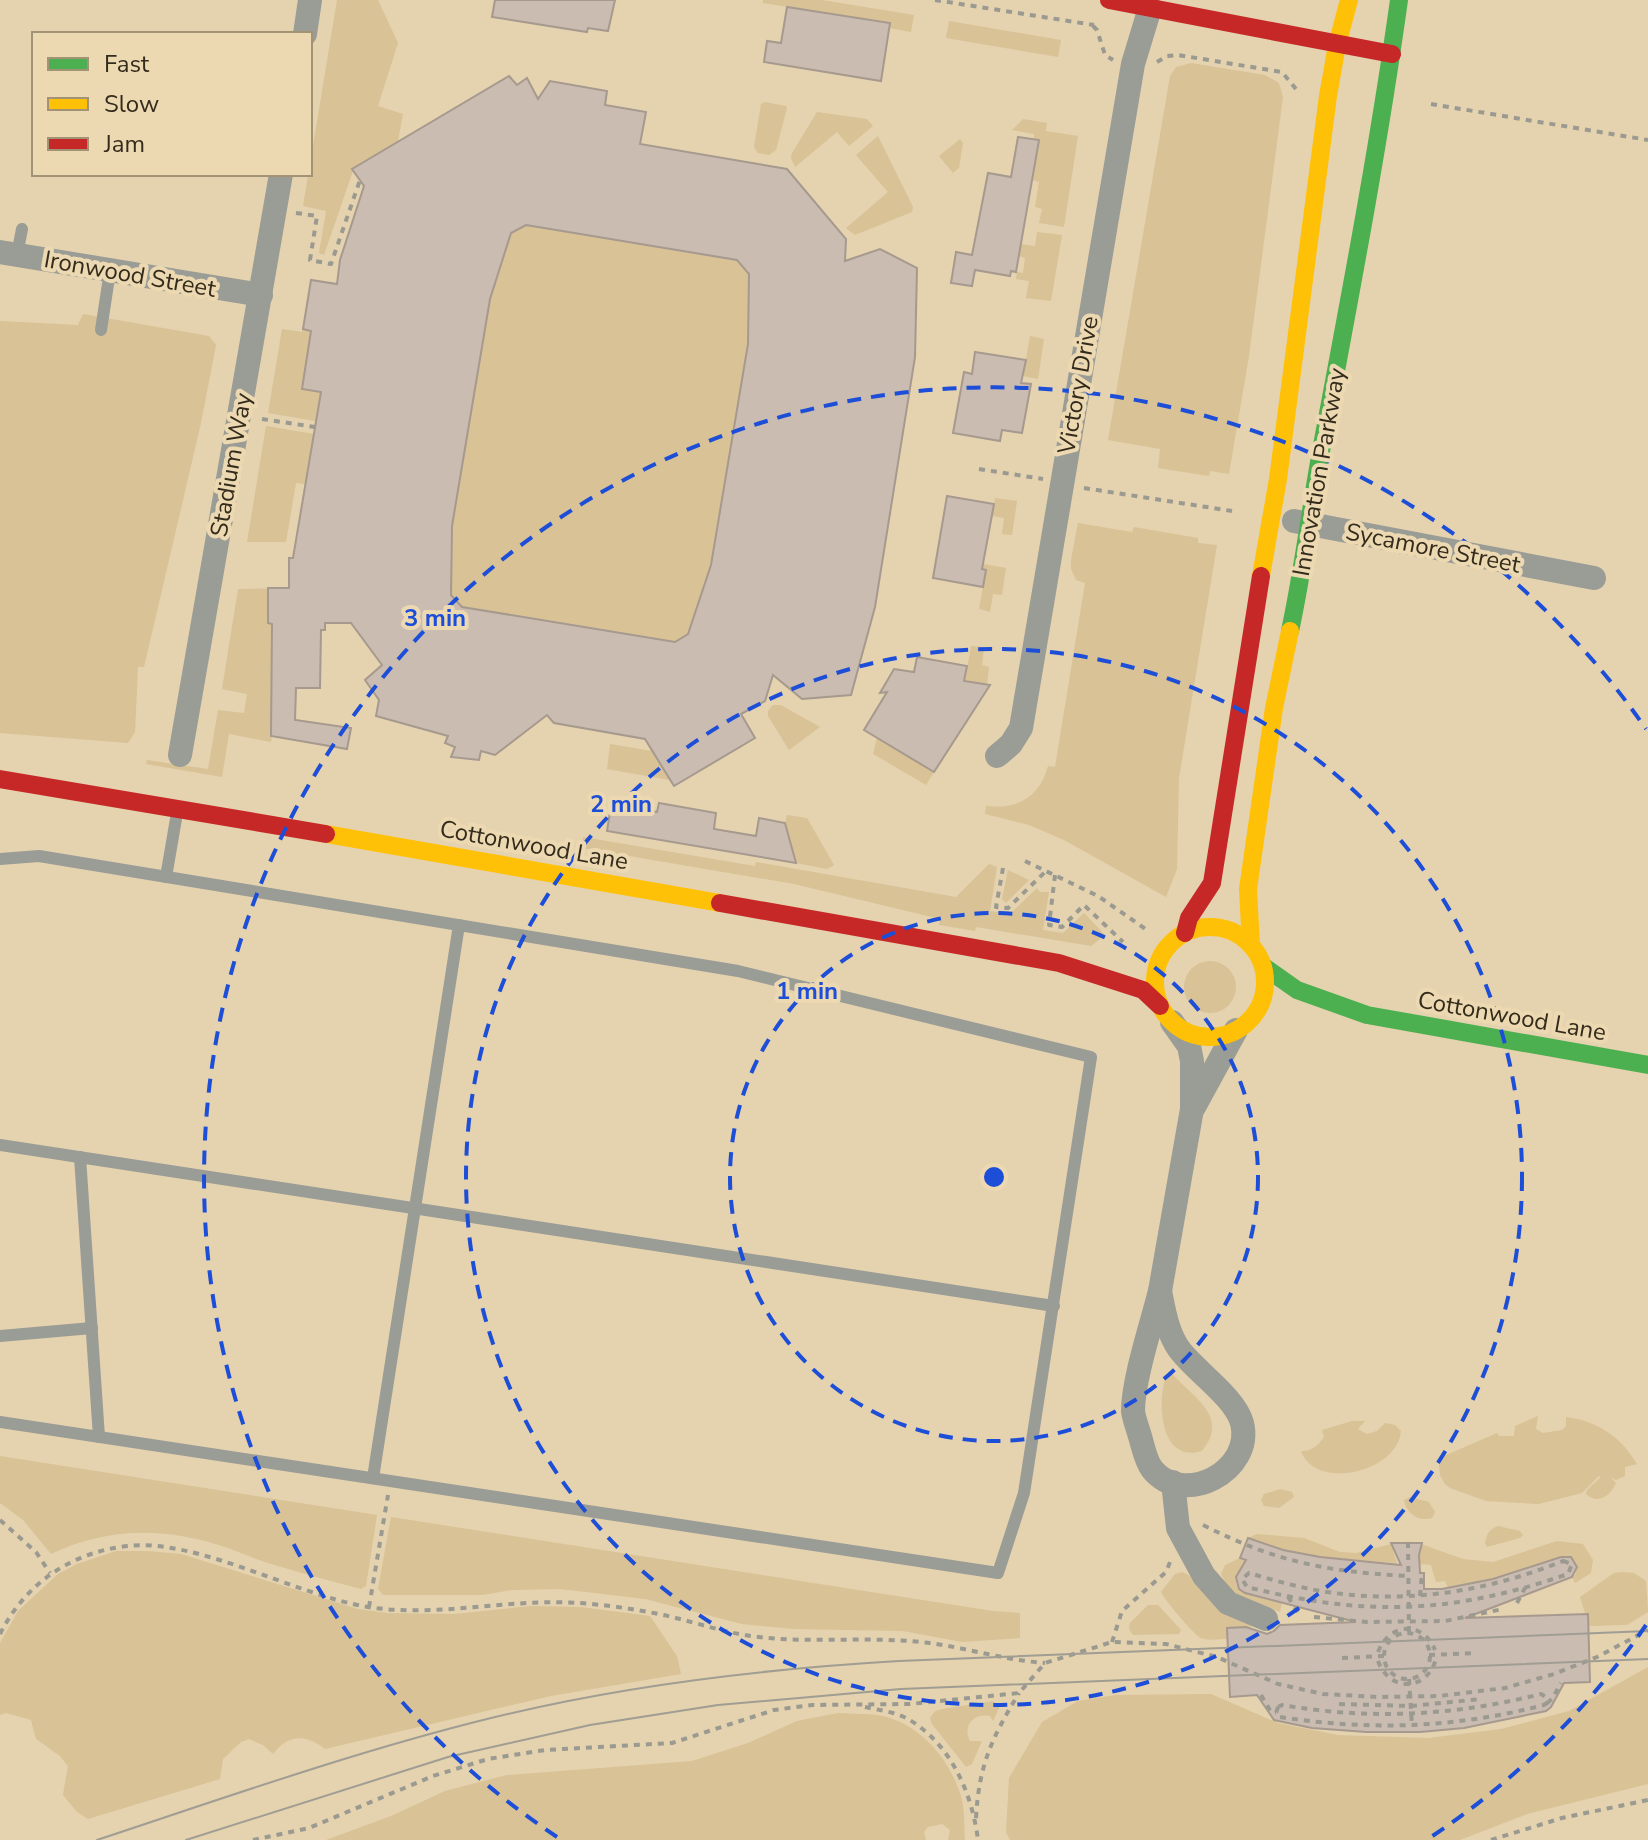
<svg xmlns="http://www.w3.org/2000/svg" width="1648" height="1840" font-family="'Nunito Sans',sans-serif">
<style>
.built{fill:#e5d2af;fill-rule:evenodd}
.green{fill:#d8c296}
.building{fill:#cbbcb1;stroke:#a6998e;stroke-width:2;fill-rule:evenodd}
.lines{fill:none;stroke-linecap:round;stroke-linejoin:round}
.path{stroke:#9b9a91;stroke-width:4;stroke-dasharray:6 6;stroke-linecap:butt}
.lane{stroke:#9a9c96;stroke-width:12}
.street{stroke:#9a9c96;stroke-width:24}
.fast{stroke:#4caf50;stroke-width:18}
.slow{stroke:#ffc107;stroke-width:18}
.jam{stroke:#c62828;stroke-width:18}
.tram{stroke:#a09d93;stroke-width:2}
.path-bridge{stroke:#9b9a91;stroke-width:4;stroke-dasharray:6 6;stroke-linecap:butt}
.ring{fill:none;stroke:#1d4ed8;stroke-width:4;stroke-dasharray:14 10}
.labels{text-anchor:middle;dominant-baseline:central;stroke-width:8;stroke-linejoin:round;paint-order:stroke}
.street-label{font-size:24px;fill:#332b1c;stroke:#edd9b1}
.centre{fill:#1d4ed8;stroke:#edd9b1;stroke-width:4}
.ring-label{font-size:24px;text-anchor:middle;font-weight:bold;fill:#1d4ed8;stroke:#edd9b1;stroke-width:8;stroke-linejoin:round;paint-order:stroke}
</style>
<rect width="100%" height="100%" fill="#e0d4be"/>
<path class="built" d="M0,0H1648V1840H0ZM34,34H310V174H34Z"/>
<g class="green">
<path d="M337,0H378L398,43L378,106L403,114L398,141L509,76L517,85L527,78L536,96H539L549,81L607,91L605,105L646,112L640,144L787,169L845,239V261L880,249L917,268L915,357L875,607L851,695L802,699L774,675L765,701L722,725L729,737L748,726L755,738L692,775L671,772L669,780L607,769L610,744L652,751L645,739L554,723L545,712L495,755L481,751L479,760L451,757L455,747L445,743L447,736L376,716L377,709L383,706L382,664L351,623H325V630L321,631L320,688H296L295,719L351,728L347,749L272,736L271,742L229,734L222,777L146,764L147,760L208,769L218,710L244,713L247,694L222,689L238,589L289,588V558L293,557L305,484L296,483L286,542H247L266,426L314,434L315,421L268,413L282,329L302,332L311,280L337,284L340,260L364,186L353,171L324,255L319,253L326,211L303,206Z"/>
<path d="M763,0H822L914,15L911,32L889,28V23L763,3Z"/>
<path d="M949,21L1061,40L1058,57L946,38Z"/>
<path d="M1191,63L1265,75L1279,83L1283,97L1249,356L1229,474L1210,471L1209,476L1158,468L1160,449L1108,440L1170,76L1176,67Z"/>
<path d="M765,102L786,106L787,108L776,150L769,155L758,153L754,147L761,104Z"/>
<path d="M817,112L867,119L873,126L849,146L837,132L795,167L791,158L792,153Z"/>
<path d="M1023,119L1047,123L1046,131L1078,136L1064,227L1039,223L1042,209L1035,207L1039,182L1032,180L1034,134L1012,130Z"/>
<path d="M878,136L913,207L912,212L855,235L846,228L888,192L856,155Z"/>
<path d="M960,139L963,143L959,168L953,173L939,156Z"/>
<path d="M1037,232L1062,235L1051,301L1026,298L1029,281L1016,279L1017,272L1023,273L1025,258L1019,256L1021,244L1035,246Z"/>
<path d="M83,314L209,336L216,345L201,423L144,667H138L135,732L128,743L0,733V321L78,325Z"/>
<path d="M1030,336L1044,339L1038,379L1023,376Z"/>
<path d="M995,498L1017,501L1012,535L1002,534L1004,518L992,516Z"/>
<path d="M1078,523L1132,532L1134,527L1198,538V543L1217,545L1179,778L1177,869L1166,897L1064,840L1029,825L985,814L986,806C1017,810 1040,797 1048,766L1055,767L1085,583L1076,580L1071,569V560Z"/>
<path d="M978,563L1006,568L1002,595L993,594L990,612L979,609L986,570L977,568Z"/>
<path d="M971,646L984,647L982,665L989,667L987,685L965,681Z"/>
<path d="M773,705H781L820,727L789,750L768,716V711Z"/>
<path d="M877,738L934,772L926,785L873,754Z"/>
<path d="M787,815L807,818L834,865L827,869L796,863L785,823Z"/>
<path d="M583,837L755,866L756,862L956,897L989,864L997,867L990,911L1010,914L1037,888L1040,892H1049L1043,930L1063,933L1084,913L1105,935L1091,946L976,927L975,931L939,925L940,919L794,884L582,848Z"/>
<path d="M1008,870L1029,880L1006,903L1002,899Z"/>
<circle cx="1210" cy="987" r="26"/>
<path d="M1167,1374H1172C1195,1399 1230,1417 1202,1451C1160,1464 1156,1401 1167,1374Z"/>
<path d="M1538,1416L1536,1429L1543,1433L1562,1430L1566,1426V1417C1598,1421 1621,1437 1637,1464L1625,1467V1476L1616,1480L1611,1478L1616,1483C1610,1496 1598,1505 1586,1494L1587,1490L1601,1477L1599,1476L1582,1493L1539,1504L1486,1501L1450,1488L1445,1484L1440,1475L1439,1465L1444,1456L1497,1433L1499,1436H1514L1515,1426Z"/>
<path d="M1352,1421H1365L1358,1429L1367,1434L1377,1431L1385,1423L1395,1425L1401,1431C1397,1473 1315,1491 1301,1451C1311,1452 1319,1445 1324,1437L1322,1430Z"/>
<path d="M0,1456L377,1515L366,1586L361,1589C331,1581 301,1573 271,1564C255,1559 240,1552 225,1547C166,1527 107,1527 51,1554L23,1520L0,1503Z"/>
<path d="M1280,1489L1292,1492L1294,1497L1279,1508L1264,1506L1261,1500L1264,1494Z"/>
<path d="M1410,1497L1429,1502L1435,1512L1432,1518C1419,1522 1406,1514 1404,1500Z"/>
<path d="M391,1517L993,1611L1020,1613V1638L962,1642L903,1631L793,1629L742,1624L645,1599L560,1589L512,1590L483,1595H383L378,1589Z"/>
<path d="M1498,1526L1520,1531L1523,1535L1520,1538L1487,1547L1485,1543C1487,1533 1489,1530 1498,1526Z"/>
<path d="M1257,1534L1304,1538L1340,1552L1356,1553L1391,1544L1397,1563L1320,1557L1283,1550L1248,1538Z"/>
<path d="M1557,1541L1583,1544L1593,1560L1591,1573L1575,1583L1572,1577L1576,1574L1575,1562L1565,1556L1493,1579L1448,1588L1445,1581L1436,1582L1431,1565L1419,1564L1421,1544L1463,1559L1493,1562Z"/>
<path d="M116,1551H148L181,1554L358,1609L388,1613L453,1614L531,1606L581,1607L650,1616L677,1656L681,1674L551,1696L325,1749C306,1734 288,1734 273,1754L263,1745L249,1739L241,1742L223,1759L220,1779L88,1819L77,1812L63,1795L68,1766L60,1756L36,1739L31,1720L6,1713L0,1715V1643L18,1611L58,1574L77,1564Z"/>
<path d="M1240,1558L1262,1565L1239,1573L1236,1584L1239,1589L1282,1602L1280,1612L1230,1591L1221,1574L1225,1565Z"/>
<path d="M1182,1572C1195,1576 1200,1590 1209,1599C1223,1615 1240,1620 1260,1626L1228,1628V1639C1219,1639 1208,1641 1201,1638C1195,1636 1163,1598 1161,1592L1175,1574Z"/>
<path d="M1623,1572L1634,1573L1646,1581L1648,1612L1627,1625L1589,1626L1580,1597L1614,1573Z"/>
<path d="M1148,1605H1158L1181,1630L1179,1634L1133,1635L1129,1629L1130,1623Z"/>
<path d="M1648,1667V1784L1527,1814L1460,1840H1010L1006,1832L1009,1778L1042,1722L1078,1701L1116,1695L1211,1694L1278,1723L1338,1735L1428,1738L1501,1729L1569,1711Z"/>
<path d="M993,1701L1000,1706L993,1721L990,1716C974,1713 962,1725 970,1741H982L972,1764L966,1767L932,1724L930,1718L935,1711L943,1709Z"/>
<path d="M838,1713C853,1714 872,1713 887,1717C924,1728 950,1761 961,1796C965,1810 964,1826 965,1840H948L950,1830L942,1824L928,1827L924,1832L926,1840H326L391,1816L445,1791L507,1775L692,1761L748,1743L797,1721Z"/>
</g>
<g class="building">
<path d="M495,0H615L608,31L588,28L587,32L492,17Z"/>
<path d="M787,7L890,23L881,81L764,62L767,41L781,43Z"/>
<path d="M509,76L517,85L527,78L538,99L550,81L607,91L605,105L646,112L640,144L787,169L846,239L845,261L880,249L917,268L915,357L875,607L851,695L802,699L773,675L765,701L741,714L755,738L674,786L645,739L554,723L547,715L495,755L481,751L479,760L451,757L455,747L445,743L448,736L376,716L379,700L365,680L382,665L351,623H325V630H321L320,688H296L295,720L351,728L347,749L271,736L272,624L268,623V588H289V558H293L321,392L302,389L311,331L303,329L311,280L337,284L340,260L364,186L352,169ZM526,225L737,260L749,274L748,344L711,565L688,634L675,642L462,607L451,595L452,526L490,299L511,233Z"/>
<path d="M1018,137L1039,140L1016,272L1011,271L1010,276L975,270L972,286L951,283L956,252L972,255L988,173L1011,177Z"/>
<path d="M975,352L1026,360L1021,383L1031,384L1022,433L1002,430L1000,441L953,433L964,372L972,374Z"/>
<path d="M947,496L994,504L982,569L986,570L983,587L933,578Z"/>
<path d="M917,657L967,666L964,681L990,685L934,772L864,730L887,692L880,693L894,669L914,672Z"/>
<path d="M659,803L716,813L714,829L756,836L759,818L785,823L796,863L607,831L610,812L620,813L622,805L657,812Z"/>
<path d="M1248,1538L1283,1550L1320,1557L1401,1565L1391,1543H1422L1419,1555L1420,1573H1424V1589H1442L1493,1579L1561,1557H1571L1577,1567L1572,1577L1465,1618L1588,1614L1590,1682L1564,1683L1551,1707L1546,1711L1464,1728L1420,1732H1366L1312,1728L1274,1720L1257,1695L1230,1697L1227,1628L1246,1627L1267,1634L1274,1631L1280,1625L1356,1622L1245,1593L1239,1589L1236,1577L1246,1560L1240,1558Z"/>
</g>
<g class="lines">
<g class="path">
<path d="M935,0L1094,25"/>
<path d="M1093,26L1097,30L1105,55L1113,60"/>
<path d="M1157,62L1167,56L1178,55L1282,72L1296,89"/>
<path d="M1431,104L1648,140"/>
<path d="M296,213L317,216L310,260L331,264L360,180"/>
<path d="M262,419L315,427"/>
<path d="M979,469L1043,479"/>
<path d="M1084,488L1232,511"/>
<path d="M1025,861L1098,896L1147,930"/>
<path d="M1003,868L996,907L1008,908L1046,871"/>
<path d="M1055,875L1049,925L1062,927L1084,905L1123,942"/>
<path d="M0,1520L36,1552L50,1573"/>
<path d="M1203,1525C1276,1562 1328,1572 1408,1576"/>
<path d="M1408,1542L1409,1634"/>
<path d="M1563,1561L1572,1564L1568,1574C1452,1614 1366,1617 1247,1587L1242,1579L1249,1573C1273,1580 1297,1587 1321,1591C1404,1605 1486,1592 1563,1561Z"/>
<path d="M1420,1596L1422,1573"/>
<path d="M1288,1597L1299,1614"/>
<path d="M1517,1603L1525,1588"/>
<path d="M369,1607L388,1495"/>
<path d="M1314,1617L1367,1622L1445,1621L1503,1609"/>
<circle cx="1407" cy="1656" r="23"/>
<path d="M0,1634C25,1584 71,1552 128,1546C197,1538 295,1595 368,1607C438,1618 508,1598 579,1603C607,1605 635,1609 663,1615C692,1621 721,1632 751,1636C807,1644 864,1636 920,1642C962,1646 1002,1660 1045,1663"/>
<path d="M1112,1642L1122,1611L1166,1572L1170,1562"/>
<path d="M1378,1652C1389,1623 1423,1620 1435,1650"/>
<path d="M1429,1655L1477,1653"/>
<path d="M1342,1658L1384,1656"/>
<path d="M1378,1661C1390,1693 1427,1691 1436,1659"/>
<path d="M1261,1695L1271,1712L1276,1713"/>
<path d="M1547,1703L1552,1699L1561,1683"/>
<path d="M1339,1704L1411,1706L1481,1699"/>
<path d="M865,1707C878,1710 896,1712 908,1719C951,1744 972,1793 978,1840"/>
<path d="M1278,1707L1276,1713L1280,1717C1370,1731 1456,1728 1544,1705L1547,1703L1546,1697"/>
<path d="M976,1818C979,1764 992,1738 1019,1693"/>
<path d="M253,1840L309,1828L433,1776L488,1759L545,1750L672,1743L774,1710L812,1705L910,1704L1019,1693L1045,1663L1112,1642L1166,1644L1217,1657L1278,1684L1323,1694L1378,1697L1439,1696L1505,1688L1554,1674L1597,1657L1648,1630"/>
<path d="M1491,1840L1562,1818L1648,1800"/>
</g>
<g class="lane">
<path d="M17,255L22,229"/>
<path d="M101,330L110,271"/>
<path d="M0,859L39,856L738,971L1091,1057L1024,1493L998,1573L0,1422"/>
<path d="M166,877L177,813"/>
<path d="M0,1145L1054,1306"/>
<path d="M80,1157L99,1437"/>
<path d="M0,1336L92,1328"/>
<path d="M373,1478L459,925"/>
</g>
<g class="street">
<path d="M305,34L310,0"/>
<path d="M0,252L261,295"/>
<path d="M1294,521L1594,578"/>
<path d="M180,755L281,174"/>
<path d="M997,756L1011,744L1021,728L1133,64L1150,8"/>
<path d="M1194,1107L1236,1030"/>
<path d="M1160,1291C1164,1310 1167,1332 1179,1349C1195,1371 1235,1397 1242,1423C1254,1471 1183,1508 1152,1469C1146,1461 1144,1450 1141,1440C1139,1431 1134,1420 1133,1411C1133,1380 1152,1323 1160,1291Z"/>
<path d="M1160,1291L1192,1109V1061L1189,1046L1172,1022"/>
<path d="M1173,1482L1178,1528L1204,1576L1228,1603L1266,1619"/>
</g>
<g class="fast">
<path d="M1290,631C1303,571 1310,511 1321,451C1349,301 1378,151 1399,0"/>
<path d="M1263,966L1297,990L1367,1015L1648,1065"/>
</g>
<g class="slow">
<path d="M1261,576L1278,479L1328,96L1337,45L1349,0"/>
<path d="M326,834L720,903"/>
<circle cx="1210" cy="982" r="55"/>
<path d="M1251,945L1248,889L1274,708L1290,631"/>
</g>
<g class="jam">
<path d="M1109,0L1392,54"/>
<path d="M0,779L326,834"/>
<path d="M720,903L1059,963L1143,990L1160,1006"/>
<path d="M1185,933L1189,918L1212,883L1261,576"/>
</g>
<g class="tram">
<path d="M97,1840C227,1797 357,1751 491,1718C625,1685 762,1669 899,1661L1648,1631"/>
<path d="M186,1840L448,1757L590,1725L718,1705L901,1689L1648,1659"/>
</g>
<g class="path-bridge">
<path d="M1409,1679L1412,1726"/>
<path d="M1278,1707L1282,1705C1370,1720 1454,1716 1541,1694L1546,1697"/>
</g>
</g>
<g class="ring">
<circle cx="994" cy="1177" r="264"/>
<circle cx="994" cy="1177" r="528"/>
<path d="M1646 1625A791 791 0 0 1 1431 1837M557 1837A791 791 0 1 1 1646 729"/>
</g>
<g class="labels">
<g class="street-label">
<text transform="translate(130 274) rotate(10)">Ironwood Street</text>
<text transform="translate(1078 385) rotate(-80)">Victory Drive</text>
<text transform="translate(231 465) rotate(-80)">Stadium Way</text>
<text transform="translate(1319 472) rotate(-80)">Innovation Parkway</text>
<text transform="translate(1433 548) rotate(11)">Sycamore Street</text>
<text transform="translate(534 845) rotate(10)">Cottonwood Lane</text>
<text transform="translate(1512 1016) rotate(10)">Cottonwood Lane</text>
</g>
</g>
<circle cx="994" cy="1177" r="12" class="centre"/>
<g class="ring-label">
<text x="435" y="626">3 min</text>
<text x="621" y="812">2 min</text>
<text x="807" y="999">1 min</text>
</g>
<rect x="32" y="32" width="280" height="144" fill="#edd9b1" stroke="#a39375" stroke-width="2"/>
<rect x="48" y="58" width="40" height="12" fill="#4caf50" stroke="#a39375" stroke-width="2"/>
<text x="104" y="72" font-size="24" fill="#332b1c">Fast</text>
<rect x="48" y="98" width="40" height="12" fill="#ffc107" stroke="#a39375" stroke-width="2"/>
<text x="104" y="112" font-size="24" fill="#332b1c">Slow</text>
<rect x="48" y="138" width="40" height="12" fill="#c62828" stroke="#a39375" stroke-width="2"/>
<text x="104" y="152" font-size="24" fill="#332b1c">Jam</text>
</svg>
